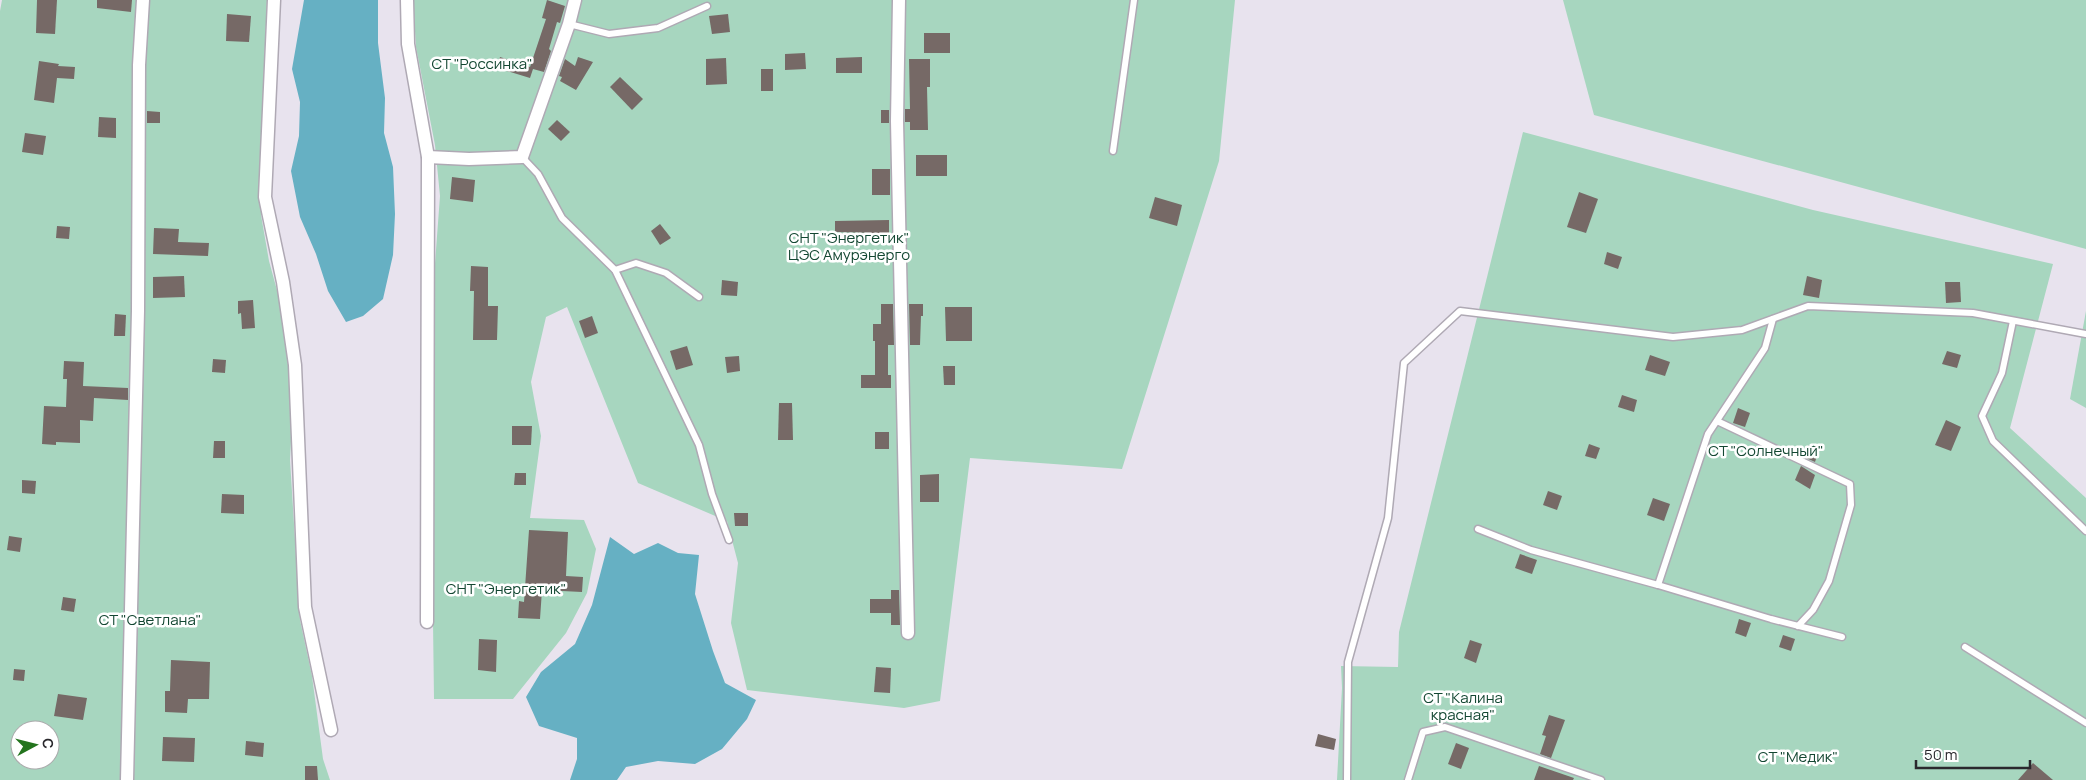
<svg xmlns="http://www.w3.org/2000/svg" width="2086" height="780" font-family="Manrope,sans-serif">
<style>
.green{fill:#a7d6bf;fill-rule:evenodd}
.water{fill:#66b0c3}
.building{fill:#766966}
.lines{fill:none;stroke-linecap:round;stroke-linejoin:round}
.service-casing{stroke:#afa9b4;stroke-width:9}
.minor-casing{stroke:#afa9b4;stroke-width:15}
.service{stroke:#fff;stroke-width:6}
.minor{stroke:#fff;stroke-width:12}
.labels{text-anchor:middle;dominant-baseline:central;stroke-width:5;stroke-linejoin:round;paint-order:stroke}
.park-label{font-size:15px;fill:#134732;stroke:#fff}
</style>
<rect width="100%" height="100%" fill="#e8e3ee"/>
<g class="green">
<path d="M2,0H267L263,91L261,215L269,261L284,316L290,389L292,422L290,460L300,620L312,676L323,759L330,780H0V11ZM20,730H50V760H20Z"/>
<path d="M413,0H1235L1219,161L1122,469L970,458L940,701L904,708L747,690L731,623L738,563L727,521L638,483L567,307L546,317L531,382L541,436L530,518L584,520L596,549L587,593L566,633L513,699H434L432,545L434,277L440,196L435,145L416,47Z"/>
<path d="M1563,0H2086V249L1594,115Z"/>
<path d="M1523,132L1813,210L2053,264L2010,428L2086,498V780H1337L1342,688L1341,666L1398,667L1399,632Z"/>
<path d="M2086,311V408L2070,399Z"/>
</g>
<g class="water">
<path d="M304,0H378V43L385,98L384,133L393,167L395,214L393,255L383,299L363,316L346,322L328,291L316,254L300,217L291,171L299,136L300,102L292,69Z"/>
<path d="M610,537L634,554L658,543L678,553L699,555L695,594L713,651L725,683L756,700L747,719L722,749L695,764L658,761L626,767L617,780H570L577,759V738L539,726L526,697L541,672L575,644L592,605Z"/>
</g>
<g class="building">
<path d="M37,0H57L55,34L36,33Z"/>
<path d="M97,0H132L131,12L97,8Z"/>
<path d="M547,0L565,6L560,23L557,22L549,49L551,51L544,72L533,69L530,78L497,68L500,57L530,67L546,19L542,18Z"/>
<path d="M227,14L251,16L249,42L226,41Z"/>
<path d="M728,14L730,32L712,34L709,16Z"/>
<rect x="924" y="33" width="26" height="20"/>
<path d="M805,53L806,69L785,70V54Z"/>
<path d="M578,57L593,62L576,90L560,81L562,77L559,76L565,59L575,66Z"/>
<path d="M862,57V73H836V58Z"/>
<path d="M726,58L727,84L706,85V59Z"/>
<path d="M909,59H930V87H927L928,130H910V122H905V109H910Z"/>
<path d="M39,61L59,64L58,66L75,67L74,79L57,78L54,103L34,100Z"/>
<rect x="761" y="69" width="12" height="22"/>
<path d="M620,77L643,99L632,110L610,87Z"/>
<rect x="881" y="110" width="8" height="13"/>
<path d="M147,111L160,112V123H147Z"/>
<path d="M99,117L116,118V138L98,137Z"/>
<path d="M557,120L570,132L561,141L548,129Z"/>
<path d="M25,133L46,136L43,155L22,152Z"/>
<rect x="916" y="155" width="31" height="21"/>
<rect x="872" y="169" width="18" height="26"/>
<path d="M452,177L475,180L473,202L450,199Z"/>
<path d="M1579,192L1598,199L1586,233L1567,227Z"/>
<path d="M1155,197L1182,205L1177,226L1149,218Z"/>
<path d="M889,220V238H872V233L835,232V221Z"/>
<path d="M660,224L671,238L660,245L651,231Z"/>
<path d="M57,226L70,227L69,239L56,238Z"/>
<path d="M154,228L179,229L178,242L209,243L208,256L153,254Z"/>
<path d="M1607,252L1622,257L1618,269L1604,264Z"/>
<path d="M471,266L488,267V306H498L497,340H473L474,291H470Z"/>
<path d="M184,276L185,297L153,298V277Z"/>
<path d="M1807,276L1822,280L1819,298L1803,295Z"/>
<path d="M722,280L738,282L737,296L721,295Z"/>
<path d="M1945,282H1960L1961,302L1946,303Z"/>
<path d="M253,300L255,328L242,329L241,313L238,314V301Z"/>
<path d="M881,304H893L894,345H888V375H891V388H861V375H875V341H873V324H881Z"/>
<path d="M909,304H923V316H921L920,345H910Z"/>
<path d="M945,307H972V341H946Z"/>
<path d="M115,314L126,315L125,336H114Z"/>
<path d="M592,316L598,333L585,338L579,321Z"/>
<path d="M687,346L693,365L676,370L670,351Z"/>
<path d="M1947,351L1961,355L1957,368L1942,364Z"/>
<path d="M1650,355L1670,362L1665,376L1645,370Z"/>
<path d="M739,356L740,371L727,373L725,357Z"/>
<path d="M213,359L226,360L225,373L212,372Z"/>
<path d="M64,361L84,362L83,386L128,388V400L94,398L93,421L80,420V443L56,442V445L42,444L44,406L66,407L67,379H63Z"/>
<path d="M943,366H955V385H944Z"/>
<path d="M1622,395L1637,400L1634,412L1618,407Z"/>
<path d="M779,403H792L793,440H778Z"/>
<path d="M1738,408L1750,413L1745,427L1733,423Z"/>
<path d="M1946,420L1961,427L1951,451L1935,445Z"/>
<path d="M512,426H532L531,445H512Z"/>
<rect x="875" y="432" width="14" height="17"/>
<path d="M214,441H225V458H213Z"/>
<path d="M1589,444L1600,448L1596,459L1585,456Z"/>
<path d="M1809,445L1819,450L1815,462L1804,457Z"/>
<path d="M1801,466L1815,475L1810,489L1795,480Z"/>
<path d="M515,473H526V485H514Z"/>
<path d="M939,474V502H920V475Z"/>
<path d="M22,480L36,481L35,494L22,493Z"/>
<path d="M1548,491L1562,496L1557,510L1543,505Z"/>
<path d="M222,494L244,495V514L221,513Z"/>
<path d="M1653,498L1670,504L1664,521L1647,515Z"/>
<path d="M734,513H748V526H735Z"/>
<path d="M529,530L568,532L566,576L583,577L582,592L542,590L540,619L518,618L519,601L524,602Z"/>
<path d="M9,536L22,538L20,552L7,550Z"/>
<path d="M1520,554L1537,560L1532,574L1515,568Z"/>
<path d="M891,590H899L900,625H891V613H870V599H891Z"/>
<path d="M63,597L76,599L74,612L61,610Z"/>
<path d="M1739,619L1751,623L1746,637L1735,633Z"/>
<path d="M1783,635L1795,639L1791,651L1779,647Z"/>
<path d="M479,639L497,640L496,672L478,670Z"/>
<path d="M1470,640L1482,644L1476,663L1464,658Z"/>
<path d="M171,660L210,662L209,699H188L187,713L165,712V691H170Z"/>
<path d="M876,667L891,668L890,693L874,692Z"/>
<path d="M14,669L25,670L24,681L13,680Z"/>
<path d="M58,694L87,698L83,720L54,716Z"/>
<path d="M1549,715L1565,720L1551,758L1540,754L1546,736L1542,735Z"/>
<path d="M1318,734L1336,739L1334,750L1315,746Z"/>
<path d="M163,737L195,738L194,762L162,761Z"/>
<path d="M246,741L264,743L263,757L245,755Z"/>
<path d="M1456,743L1469,748L1461,769L1448,764Z"/>
<path d="M2033,763L2053,780H2018Z"/>
<path d="M305,766H317L318,780H305Z"/>
<path d="M1539,766L1574,778L1573,780H1534Z"/>
</g>
<g class="lines">
<defs>
<g id="service">
<path d="M569,24L609,34L658,28L707,6"/>
<path d="M1113,151L1134,0"/>
<path d="M522,157L538,174L562,218L615,270L699,445L712,494L729,540"/>
<path d="M615,270L636,263L666,273L699,297"/>
<path d="M1773,319L1765,348L1708,434L1658,585L1771,619L1842,637"/>
<path d="M2013,321L2002,373L1982,416L1993,441L2086,531"/>
<path d="M1717,421L1850,484L1851,505L1829,581L1813,610L1798,626"/>
<path d="M1478,529L1531,550L1658,585"/>
<path d="M1965,647L2086,723"/>
<path d="M1347,780L1348,662L1388,518L1404,363L1460,311L1673,337L1742,330L1808,306L1973,313L2086,334"/>
<path d="M1408,780L1423,732L1445,727L1601,780"/>
</g>
<g id="minor">
<path d="M274,0L265,197L283,282L295,365L305,607L331,730"/>
<path d="M407,0L408,44L428,157L427,622"/>
<path d="M899,0L897,121L908,633"/>
<path d="M428,157L469,159L522,157L569,24L575,0"/>
<path d="M127,780L138,311L139,65L143,0"/>
</g>
</defs>
<use href="#service" class="service-casing"/>
<use href="#minor" class="minor-casing"/>
<use href="#service" class="service"/>
<use href="#minor" class="minor"/>
</g>
<g class="labels">
<g class="park-label">
<text x="482" y="63">СТ "Россинка"</text>
<text x="849" y="237">СНТ "Энергетик"<tspan x="849" dy="17">ЦЭС Амурэнерго</tspan></text>
<text x="1766" y="450">СТ "Солнечный"</text>
<text x="506" y="588">СНТ "Энергетик"</text>
<text x="150" y="619">СТ "Светлана"</text>
<text x="1463" y="697">СТ "Калина<tspan x="1463" dy="17">красная"</tspan></text>
<text x="1798" y="756">СТ "Медик"</text>
</g>
</g>
<g transform="translate(35 745) rotate(83)"><circle r="24" fill="#ffffff" stroke="#aaa9ab"/>
<path d="M0-4L9 19L0 12L-9 19Z" fill="#23741d"/>
<text y="-8" font-size="14" font-weight="bold" text-anchor="middle" fill="#2a282d">С</text>
</g>
<path d="M1916 760v8h114v-8" fill="none" stroke="#2a282d" stroke-width="2.5"/>
<text x="1924" y="760" font-size="15" fill="#2a282d" stroke="#ffffff" stroke-width="4" paint-order="stroke">50 m</text>
</svg>
